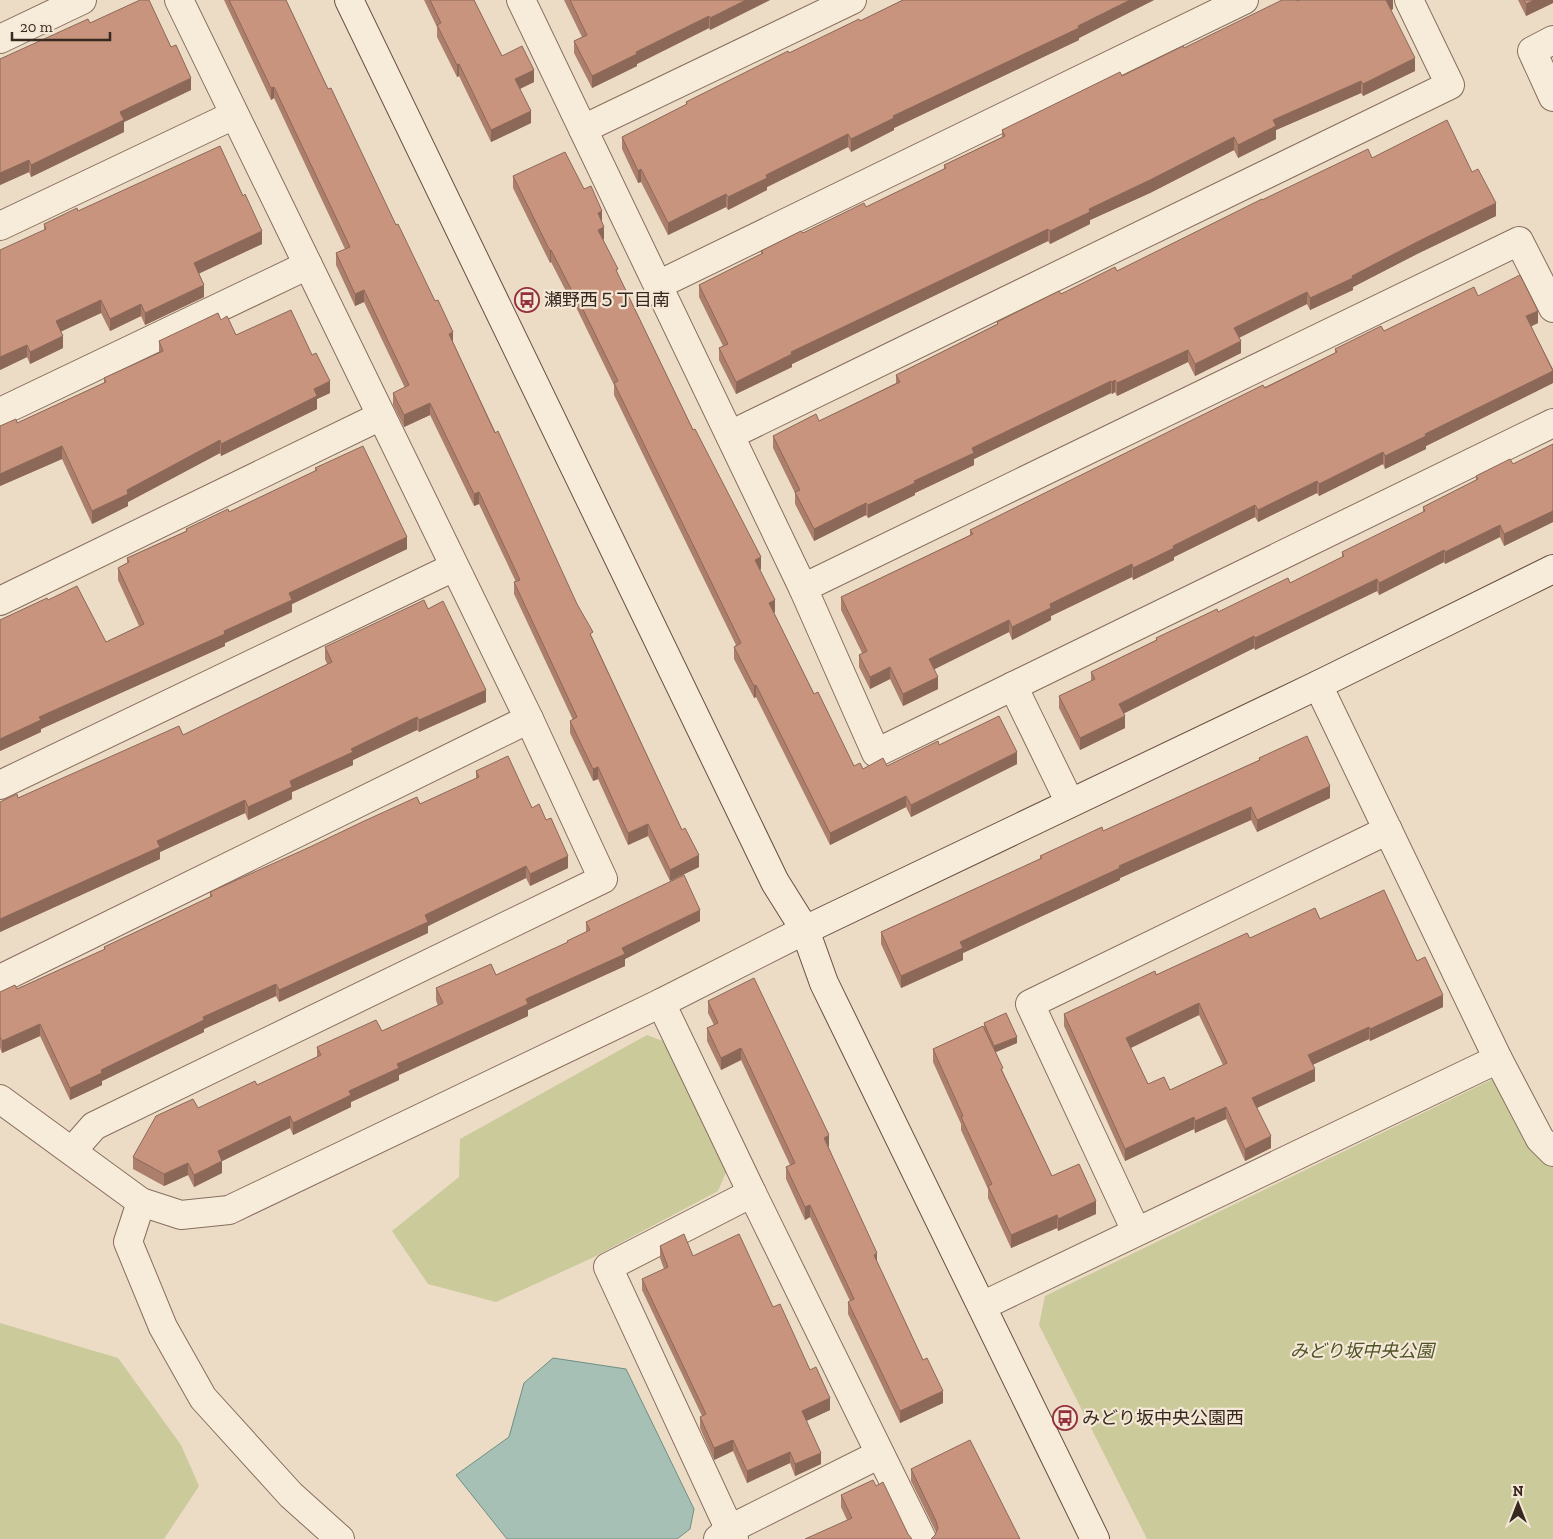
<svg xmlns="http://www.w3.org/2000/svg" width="1553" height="1539" font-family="'Zilla Slab','Noto Sans JP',serif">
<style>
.green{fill:#caca9a}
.water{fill:#a7c0b6;stroke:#6e8e82}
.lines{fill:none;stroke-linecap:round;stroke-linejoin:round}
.street-casing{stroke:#876e5d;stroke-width:30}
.secondary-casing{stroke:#684f40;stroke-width:30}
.street{stroke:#f7ebd9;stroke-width:28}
.secondary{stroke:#f7ebd9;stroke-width:28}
.wall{fill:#ac7f6c;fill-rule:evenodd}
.shaded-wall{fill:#8c6858}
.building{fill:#c8947e;stroke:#8c6858;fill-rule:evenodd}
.labels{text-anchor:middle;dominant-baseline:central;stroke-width:4.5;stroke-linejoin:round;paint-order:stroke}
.poi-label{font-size:18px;fill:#372820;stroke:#f4e7d5;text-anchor:start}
.park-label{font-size:18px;font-style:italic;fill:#4d5327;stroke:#f4e7d5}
</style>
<rect width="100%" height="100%" fill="#ecdcc6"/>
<g class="green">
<path d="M647,1035L663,1041L727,1170L718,1191L592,1258L496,1302L428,1284L392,1231L459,1177L460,1139Z"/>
<path d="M1493,1079L1553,1163V1539H1147L1039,1325L1045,1296Z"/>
<path d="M0,1323L118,1358L181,1445L199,1486L164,1539H0Z"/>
</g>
<path class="water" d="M553,1358L626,1369L694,1509L690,1529L677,1539H507L456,1475L509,1437L524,1383Z"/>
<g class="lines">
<defs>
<g id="street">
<path d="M521,0L803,588L1519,241L1553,308"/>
<path d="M0,39L82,0"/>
<path d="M1553,40L1532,51L1553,97"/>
<path d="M583,129L852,0"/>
<path d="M0,226L234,115"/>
<path d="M658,285L1244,0"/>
<path d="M0,412L308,265"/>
<path d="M730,435L1450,85L1409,0"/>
<path d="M803,588L876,753L1553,423"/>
<path d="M0,601L381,416"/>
<path d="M1013,686L1070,803"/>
<path d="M0,785L454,567"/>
<path d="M0,979L529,719"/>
<path d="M661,1003L752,1193L608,1267L734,1539"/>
<path d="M1498,1059L1540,1139L1553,1152"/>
<path d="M0,1099L141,1202L181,1215L229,1210L661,1003L805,930"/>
<path d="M72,1151L94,1126L603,879L529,719L179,0"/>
<path d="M752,1193L922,1539"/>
<path d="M141,1202L128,1242L163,1327L203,1398L291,1495L340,1539"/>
<path d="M1136,1231L1030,1004L1388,830"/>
<path d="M982,1306L1498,1059L1318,685"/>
<path d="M718,1539L730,1529L880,1454"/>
</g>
<g id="secondary">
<path d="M349,0L775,882L805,930L824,983L1095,1539"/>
<path d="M805,930L1318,685L1553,569"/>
</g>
</defs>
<use href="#street" class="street-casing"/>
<use href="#secondary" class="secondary-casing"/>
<use href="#street" class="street"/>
<use href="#secondary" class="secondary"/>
</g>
<g class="wall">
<path d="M224,0H286L328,89L453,342L593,639L699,867L670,881L648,836L628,845L598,779L593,781L570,733V721L573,720L514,594V582H516L479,504L474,506L430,415L404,427L393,405V393L405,388L364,302L355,306L336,265V253L345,249L274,98L271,100Z"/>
<path d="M424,0H474L502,56L534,82L520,89L531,123L491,142L459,76L457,77L437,37V27Z"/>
<path d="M564,0H770L710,30L709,28L637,64V66L592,88L574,53V41L582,37Z"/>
<path d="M903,0H1154L1079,38V40L894,128V130L851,152L848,147L767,187V190L728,210L726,207L668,235L641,182L638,183L622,149V137L686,105V102L789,53L860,21Z"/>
<path d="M1393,0V9L1391,10L1415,71L1363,96L1361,93L1276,130V139L1238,158L1234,150L1150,193L1090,220V224L1050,244L1048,241L792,364V367L736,394L719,360V348L723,346L699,297V285L761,254V251L803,233L866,207L944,169V165L1002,137V130L1184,48L1297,1Z"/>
<path d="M1518,0H1553V3L1526,16Z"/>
<path d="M90,23L191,90L124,122V132L31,177L29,172L0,185V59Z"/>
<path d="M1372,158L1472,172L1496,216L1417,254L1353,287V290L1310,310L1307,304L1239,338L1241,353L1195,376L1188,362L1117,396L1115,392L1112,394L1111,393L974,459V465L915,493V495L868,518L866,515L814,541L795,504V493L773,448V436L819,421L896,383V375L997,324V322L1061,294L1117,271L1262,200Z"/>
<path d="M513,176L584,189L602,223L604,239L603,240L618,275L761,569L760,570L775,612L774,613L814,694L854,766L863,769L887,766L939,745L1017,764L911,817L906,807L830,845L756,697L754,698L734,659V647L736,645L614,395V385L574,303H572L551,262L550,263L513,188Z"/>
<path d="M78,211L262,244L199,273L204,297L145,325L141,316L110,331L101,313L61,331L63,348L30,364L27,357L0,370L44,231V224Z"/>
<path d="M1478,296L1538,323L1531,326L1553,369V383L1426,446V449L1385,469L1383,464L1319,496L1317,493L1258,522L1255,517L1174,557V560L1133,580L1132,577L1051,616V620L1012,640L1009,632L934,669L938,689L903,706L890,679L870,689L859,667V655L862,653L841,610V597L970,535V530L1335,353V349Z"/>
<path d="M221,320L236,335L330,393L317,399V409L221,456L220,453L128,502V506L92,524L62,459L0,486V426L17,423L104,383V378L159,353V341Z"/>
<path d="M1553,444V522L1504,546L1500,537L1445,564L1444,562L1379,595L1377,591L1255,650L1254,648L1124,713L1125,728L1080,750L1059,708V696L1091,681V672L1156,640V638L1290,583L1342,557V552L1423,513V507L1476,480V476L1513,464Z"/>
<path d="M315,468L407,549L292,604V612L225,643V646L41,729V732L0,751L48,600L106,642L139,626L118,580V568L127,563V558L186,531V529L229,512L315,471Z"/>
<path d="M428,609L486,702L419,732L417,730L353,760V765L292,792V799L248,820L245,813L160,852V859L0,932V802L18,798L183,735L327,664L325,659V647Z"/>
<path d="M1259,758L1330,798L1257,832L1251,820L1120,878V880L963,953V960L901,988L881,944V932L1040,859V856L1103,831L1259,760Z"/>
<path d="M476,771L532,808L568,868L530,886L526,878L428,926V933L279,1002L276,996L204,1029V1032L102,1081V1085L70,1100L40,1036L2,1053L0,1048V992L17,989L104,950V947L210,897V892L420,804L476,779Z"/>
<path d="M1320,919L1417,961L1443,1007L1370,1041L1369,1039L1312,1065L1315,1081L1257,1108L1271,1148L1245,1161L1226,1119L1195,1133L1194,1129L1125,1161L1064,1026V1014L1156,975L1250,938ZM1199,1015L1223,1065L1170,1090L1148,1084L1131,1048Z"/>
<path d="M700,921L625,959V966L528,1010V1016L399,1075V1080L351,1102V1107L293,1135L290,1128L222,1161V1173L194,1187L188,1175L164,1186L133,1169V1157L198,1108L257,1085L317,1057V1047L382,1031L438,1006L436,1000V988L496,975L567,943V941L586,932V922Z"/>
<path d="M708,1001L829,1148L877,1262L943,1403L900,1423L848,1314V1302L850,1301L810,1217L805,1220L786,1179V1167L790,1165L741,1060L721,1070L707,1041V1028L714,1025L708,1013Z"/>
<path d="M984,1023L1017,1043L995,1052L1003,1072L1052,1176L1096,1214L1058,1231L1057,1228L1011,1248L988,1198V1189L961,1130V1124L933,1062V1049L984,1027Z"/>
<path d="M660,1246L693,1256L773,1307L810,1370L830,1410L806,1421L821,1464L795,1476L790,1463L747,1483L733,1451L714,1460L700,1428V1417L702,1416L642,1290V1279L664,1269L660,1258Z"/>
<path d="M911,1469L1020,1539L935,1535L936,1532L911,1481Z"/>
<path d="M876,1486L908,1534L847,1520L841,1507V1495Z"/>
</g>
<g class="shaded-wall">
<path d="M746,0H770L710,30V18Z"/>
<path d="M1130,0H1154L1079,38V40L894,128V130L851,152V139L893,116Z"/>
<path d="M1386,0H1393V9L1386,12Z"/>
<path d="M1534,0H1553V3L1526,16V4Z"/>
<path d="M709,16V28L637,64V66L592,88V76L636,52Z"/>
<path d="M1415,58V71L1363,96V84Z"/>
<path d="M459,64V76L457,77V65Z"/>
<path d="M534,70V82L515,91V79Z"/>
<path d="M191,78V90L124,122V132L31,177V165L120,112Z"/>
<path d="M1361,81V93L1276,130V139L1238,158V145L1273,120Z"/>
<path d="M274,87V98L271,100V88Z"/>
<path d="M531,111V123L491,142V130Z"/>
<path d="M848,134V147L767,187V190L728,210V197L766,175Z"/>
<path d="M1234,137V150L1150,193L1090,220V224L1050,244V231L1089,209Z"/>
<path d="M29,160V172L0,185V173Z"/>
<path d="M641,169V182L638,183V171Z"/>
<path d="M726,194V207L668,235V223Z"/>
<path d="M1496,203V216L1417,254L1353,287V290L1310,310V298L1352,276L1417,242Z"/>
<path d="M602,211V223L598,225V213Z"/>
<path d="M604,227V239L598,242V230Z"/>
<path d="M1048,229V241L792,364V367L736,394V382L791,352Z"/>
<path d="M262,231V244L194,276V263Z"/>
<path d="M551,250V262L550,263V251Z"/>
<path d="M204,285V297L145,325V313Z"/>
<path d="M364,290V302L355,306V294Z"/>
<rect x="572" y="291" width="2" height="12"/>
<path d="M1307,292V304L1234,340V328Z"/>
<path d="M101,300V313L56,334V321Z"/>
<path d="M141,304V316L110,331V319Z"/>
<path d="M1538,311V323L1526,329V316Z"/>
<path d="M453,332V344L449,334Z"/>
<path d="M63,336V348L30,364V352Z"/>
<path d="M1241,341V353L1195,376V364Z"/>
<path d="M27,345V357L0,370V357Z"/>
<path d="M1188,350V362L1117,396V383Z"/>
<path d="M1553,371V383L1426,446V449L1385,469V456L1425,434Z"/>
<path d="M1115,380V392L1112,394V382Z"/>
<path d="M330,381V393L317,399V409L221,456V444L314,389Z"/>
<path d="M1111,381V393L974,459V465L915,493V495L868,518V505L914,481L972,448Z"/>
<path d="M430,403V415L404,427V415Z"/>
<path d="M220,440V453L128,502V506L92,524V511L127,490Z"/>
<path d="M62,446V459L0,486V474Z"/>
<path d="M1383,452V464L1319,496V484Z"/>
<path d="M1317,481V493L1258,522V510Z"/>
<path d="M479,492V504L474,506V494Z"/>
<path d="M866,503V515L814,541V529Z"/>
<path d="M1255,505V517L1174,557V560L1133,580V568L1173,546Z"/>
<path d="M1553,511V522L1504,546V534Z"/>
<path d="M1500,525V537L1445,564V552Z"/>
<path d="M407,537V549L292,604V612L225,643V646L41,729V732L0,751V739L39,717L224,631L289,593Z"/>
<path d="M1444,550V562L1379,595V583Z"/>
<path d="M761,557V569L755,572V560Z"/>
<path d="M1132,564V577L1051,616V620L1012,640V627L1050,604Z"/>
<path d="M1377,579V591L1255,650V638Z"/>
<path d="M775,600V612L769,615V603Z"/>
<path d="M1009,620V632L929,672V659Z"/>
<path d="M1254,636V648L1119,716V704Z"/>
<path d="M890,667V679L870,689V677Z"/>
<path d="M938,677V689L903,706V694Z"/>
<path d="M756,685V697L754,698V686Z"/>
<path d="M486,690V702L419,732V720Z"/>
<path d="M1125,716V728L1080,750V738Z"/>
<path d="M417,717V730L353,760V765L292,792V799L248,820V807L290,781L351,749Z"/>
<path d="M1017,752V764L911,817V805Z"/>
<path d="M598,767V779L593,781V769Z"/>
<path d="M1330,786V798L1257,832V820Z"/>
<path d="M906,796V807L830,845V833Z"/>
<path d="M245,800V813L160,852V859L0,932V919L157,841Z"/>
<path d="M1251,807V820L1120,878V880L963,953V960L901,988V976L960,942L1119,866Z"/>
<path d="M648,824V836L628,845V833Z"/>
<path d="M699,855V867L670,881V870Z"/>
<path d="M568,856V868L530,886V874Z"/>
<path d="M526,866V878L428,926V933L279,1002V990L425,915Z"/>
<path d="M700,910V921L625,959V966L528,1010V1016L399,1075V1080L351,1102V1107L293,1135V1123L349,1091L397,1064L526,999L622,948Z"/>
<path d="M276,984V996L204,1029V1032L102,1081V1085L70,1100V1088L101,1070L203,1017Z"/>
<path d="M1443,995V1007L1370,1041V1029Z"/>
<path d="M1199,1003V1015L1126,1050V1038Z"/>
<path d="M40,1024V1036L2,1053V1041Z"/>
<path d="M1369,1027V1039L1308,1067V1055Z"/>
<path d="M1017,1037V1043L994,1053V1046Z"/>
<path d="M741,1048V1060L721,1070V1058Z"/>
<path d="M1315,1069V1081L1252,1110V1098Z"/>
<path d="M1226,1107V1119L1195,1133V1121Z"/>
<path d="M290,1116V1128L218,1163V1151Z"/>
<path d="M1194,1117V1129L1125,1161V1149Z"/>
<path d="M829,1135V1148L824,1138Z"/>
<path d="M1271,1136V1148L1245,1161V1149Z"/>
<path d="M222,1161V1173L194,1187V1175Z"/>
<path d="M188,1163V1175L164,1186V1174Z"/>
<path d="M1096,1201V1214L1058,1231V1219Z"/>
<path d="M810,1205V1217L805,1220V1207Z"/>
<path d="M1057,1215V1228L1011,1248V1235Z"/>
<path d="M877,1253V1266L874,1255Z"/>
<path d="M943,1391V1403L900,1423V1411Z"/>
<path d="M830,1398V1410L802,1423V1411Z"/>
<path d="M733,1440V1451L714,1460V1448Z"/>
<path d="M790,1452V1463L747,1483V1471Z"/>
<path d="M821,1453V1464L795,1476V1464Z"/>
</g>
<g class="building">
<path d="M140,0H149L171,47L176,45L191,78L120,112L124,120L31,165L29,160L0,173V59L88,19L90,23Z"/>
<path d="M229,0H286L328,89L331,88L396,225L398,224L435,301L438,300L453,332L449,334L495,433L498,431L577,604L593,632L590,634L682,830L685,828L699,855L670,870L648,824L628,833L598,767L593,769L570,721L577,717L514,582L520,580L479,492L474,494L430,403L404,415L393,393L409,385L364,290L355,294L336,253L350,247L274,87L271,88Z"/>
<path d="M430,0H474L502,56L522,46L534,70L515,79L531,111L491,130L459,64L457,65L437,25L441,23Z"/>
<path d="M570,0H746L710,18L709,16L636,52L637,54L592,76L574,41L587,35Z"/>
<path d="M903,0H1130L1078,26L1079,28L893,116L894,118L851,139L848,134L766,175L767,178L728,197L726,194L668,223L641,169L638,171L622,137L687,104L686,102L788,51L789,53L859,19L860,21Z"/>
<path d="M1282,0H1297V1L1300,0H1386L1415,58L1363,84L1361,81L1273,120L1276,126L1238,145L1234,137L1150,180L1089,209L1090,212L1050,231L1048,229L791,352L792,354L736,382L719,348L728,344L699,285L763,253L761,251L801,231L803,233L864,203L866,207L946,168L944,165L1005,136L1002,130L1120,72L1122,76L1183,46L1184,48Z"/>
<path d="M1524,0H1534L1526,4Z"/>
<path d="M1447,120L1472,172L1478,169L1496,203L1417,242L1352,276L1353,278L1310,298L1307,292L1234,328L1241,341L1195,364L1188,350L1117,383L1115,380L1112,382L1111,381L972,448L974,453L914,481L915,483L868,505L866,503L814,529L795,492L800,490L773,436L816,414L819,421L900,382L896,375L998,324L997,322L1059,291L1061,294L1115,267L1117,271L1262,199V200L1368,149L1372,158Z"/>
<path d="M220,146L243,196L245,194L262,231L194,263L204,285L145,313L141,304L110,319L101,300L56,321L63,336L30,352L27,345L0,357V250L46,229L44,224L77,208L78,211Z"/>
<path d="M565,152L584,189L591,186L602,211L598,213L604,227L598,230L618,269L616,270L693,430L695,429L761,557L755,560L775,600L769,603L814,694L818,692L854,766L860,763L863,769L883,758L887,766L938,741L939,745L999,716L1017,752L911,805L906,796L830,833L756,685L754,686L734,647L741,643L614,383L618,381L574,291H572L551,250L550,251L513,176Z"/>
<path d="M1520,275L1538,311L1526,316L1553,371L1425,434L1426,436L1385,456L1383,452L1319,484L1317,481L1258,510L1255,505L1173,546L1174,548L1133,568L1132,564L1050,604L1051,608L1012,627L1009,620L929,659L938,677L903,694L890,667L870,677L859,655L867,651L841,597L973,534L970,530L1263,385L1265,388L1337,352L1335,349L1381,326L1384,331L1474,287L1478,296Z"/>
<path d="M291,310L312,355L316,353L330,381L314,389L317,396L221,444L220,440L127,490L128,494L92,511L62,446L0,474V426L16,419L17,423L106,382L104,378L163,351L159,341L218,313L221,320L227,316L236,335Z"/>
<path d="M1553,444V511L1504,534L1500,525L1445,552L1444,550L1379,583L1377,579L1255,638L1254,636L1119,704L1125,716L1080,738L1059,696L1095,679L1091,672L1157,640L1156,638L1217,609L1218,612L1288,578L1290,583L1344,556L1342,552L1425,511L1423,507L1478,479L1476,476L1510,459L1513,464Z"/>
<path d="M363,446L407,537L289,593L292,600L224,631L225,634L39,717L41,720L0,739V620L47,598L48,600L77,586L106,642L144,624L118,568L129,562L127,558L187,531L186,529L228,509L229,512L317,470L315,468Z"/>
<path d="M424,600L428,609L443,601L486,690L419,720L417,717L351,749L353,752L290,781L292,787L248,807L245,800L157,841L160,847L0,919V802L17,794L18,798L179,726L183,735L332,662L325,647Z"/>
<path d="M1307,736L1330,786L1257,820L1251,807L1119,866L1120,868L960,942L963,948L901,976L881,932L1042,858L1040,856L1102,827L1103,831L1260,760L1259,758Z"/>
<path d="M508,756L532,808L539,804L546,820L551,818L568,856L530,874L526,866L425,915L428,922L279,990L276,984L203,1017L204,1020L101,1070L102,1073L70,1088L40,1024L2,1041L0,1037V992L15,985L17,989L105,949L104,947L212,896L210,892L312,846L362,822L417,797L420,804L479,777L476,771Z"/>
<path d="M684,875L700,910L622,948L625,954L526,999L528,1004L397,1064L399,1068L349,1091L351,1095L293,1123L290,1116L218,1151L222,1161L194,1175L188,1163L164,1174L133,1157L156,1116L193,1099L198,1108L255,1081L257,1085L321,1055L317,1047L376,1020L382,1031L443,1003L436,988L491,964L496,975L568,942L567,941L590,930L586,922Z"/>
<path d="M1384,890L1417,961L1425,957L1443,995L1370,1029L1369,1027L1308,1055L1315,1069L1252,1098L1271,1136L1245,1149L1226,1107L1195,1121L1194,1117L1125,1149L1064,1014L1155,971L1156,975L1247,933L1250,938L1315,908L1320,919ZM1199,1003L1227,1063L1170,1090L1164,1077L1148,1084L1126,1038Z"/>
<path d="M754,978L829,1135L824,1138L877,1253L874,1255L923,1360L927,1358L943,1391L900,1411L848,1302L854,1299L810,1205L805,1207L786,1167L795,1163L741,1048L721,1058L707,1028L718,1023L708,1001Z"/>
<path d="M1006,1013L1017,1037L994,1046L984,1023Z"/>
<path d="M983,1026L1003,1068L1001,1069L1052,1176L1079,1164L1096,1201L1058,1219L1057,1215L1011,1235L988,1186L992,1184L961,1117L963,1116L933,1049Z"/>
<path d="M684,1234L693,1256L739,1234L773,1307L780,1304L810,1370L816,1367L830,1398L802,1411L821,1453L795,1464L790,1452L747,1471L733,1440L714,1448L700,1417L706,1414L642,1279L668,1267L660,1246Z"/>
<path d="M970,1440L1020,1539H931L935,1535L938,1528L936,1521L911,1469Z"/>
<path d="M873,1480L876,1486L883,1482L908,1534L912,1539H805L852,1518L841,1495Z"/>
</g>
<defs>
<symbol id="bus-ring" viewBox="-11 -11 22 22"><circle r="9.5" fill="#f4e7d5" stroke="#92303c" stroke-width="1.5"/><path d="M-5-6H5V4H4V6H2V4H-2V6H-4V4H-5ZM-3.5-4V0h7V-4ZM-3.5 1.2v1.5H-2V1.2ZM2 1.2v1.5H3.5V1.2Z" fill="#92303c"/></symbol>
</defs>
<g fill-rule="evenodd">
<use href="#bus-ring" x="513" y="286" width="28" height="28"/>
<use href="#bus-ring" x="1051" y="1404" width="28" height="28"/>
</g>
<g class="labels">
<g class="poi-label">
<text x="544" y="300">瀬野西５丁目南</text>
<text x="1082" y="1418">みどり坂中央公園西</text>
</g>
<g class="park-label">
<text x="1362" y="1351">みどり坂中央公園</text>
</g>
</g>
<g transform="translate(1518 1504)" stroke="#f4e7d5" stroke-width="4" paint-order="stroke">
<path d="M0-4L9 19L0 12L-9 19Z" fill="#372820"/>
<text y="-8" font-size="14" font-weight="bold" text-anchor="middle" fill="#372820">N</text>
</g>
<path d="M12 32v8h98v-8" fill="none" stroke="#372820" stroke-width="2.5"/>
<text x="20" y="32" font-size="15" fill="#372820" stroke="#f4e7d5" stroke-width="4" paint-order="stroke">20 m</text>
</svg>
